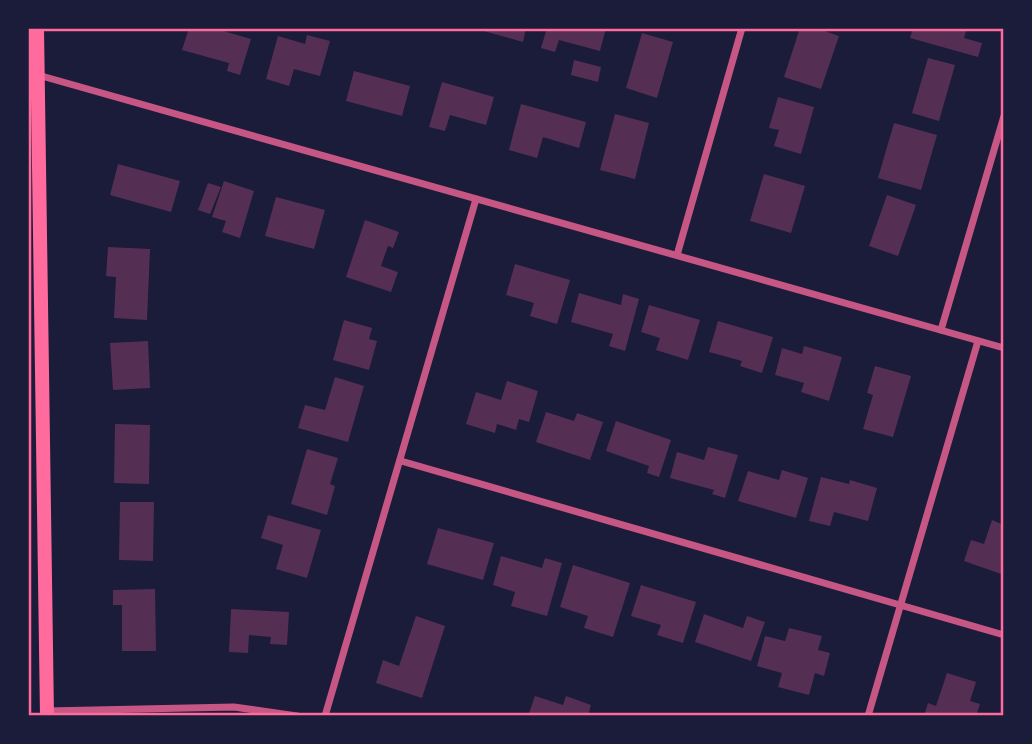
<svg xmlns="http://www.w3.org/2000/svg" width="1032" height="744" font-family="Raleway,sans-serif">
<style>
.building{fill:#542f53}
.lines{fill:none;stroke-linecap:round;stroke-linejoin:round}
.minor{stroke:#c65784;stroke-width:7}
.secondary{stroke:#ff6b9d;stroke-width:14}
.neatline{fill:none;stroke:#ff6b9d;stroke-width:2.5}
</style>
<rect width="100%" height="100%" fill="#1b1b3a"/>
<g class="building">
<path d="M189,28H213L251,39L240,75L227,71L229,63L182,50Z"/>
<path d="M473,28H526L523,42Z"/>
<path d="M547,28H606L600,51L559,40L555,52L541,48Z"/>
<path d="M800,28H816L839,36L821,89L784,77Z"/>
<path d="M913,28H967L964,38L982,43L978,57L910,38Z"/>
<path d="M642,33L673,42L657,98L626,88Z"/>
<path d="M307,35L330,41L320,76L294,69L289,86L266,79L278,36L305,44Z"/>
<path d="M928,58L955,65L939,121L912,113Z"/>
<path d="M574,60L601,67L598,82L571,75Z"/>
<path d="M354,71L410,86L402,116L346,101Z"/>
<path d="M442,82L494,97L486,125L450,115L445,131L429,127Z"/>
<path d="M778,97L814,107L801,154L774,146L779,130L769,128Z"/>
<path d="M521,104L586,122L579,148L543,137L537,158L509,150Z"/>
<path d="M615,114L649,123L635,179L600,170Z"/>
<path d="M894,123L937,135L921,190L878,178Z"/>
<path d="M118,164L180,181L171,212L110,195Z"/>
<path d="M764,174L805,186L791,233L750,221Z"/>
<path d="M224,181L254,191L240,238L222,232L226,221L212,217Z"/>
<path d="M208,183L221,187L210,214L198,210Z"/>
<path d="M887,195L916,205L898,256L869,246Z"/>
<path d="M276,197L325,210L314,249L265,236Z"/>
<path d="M365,220L399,232L393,248L388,246L381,266L398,272L391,292L346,277Z"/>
<path d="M108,247L150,249L147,320L114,318L116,277L106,276Z"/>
<path d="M515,264L570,280L557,324L530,316L534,303L506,295Z"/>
<path d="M579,293L621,305L623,294L639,299L625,351L609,346L613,334L571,322Z"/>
<path d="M649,305L700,320L688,360L656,350L660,338L641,332Z"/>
<path d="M344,320L372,328L369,339L377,341L369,370L333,360Z"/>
<path d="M718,321L773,337L762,373L740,366L742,361L709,352Z"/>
<path d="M148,341L150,388L113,390L110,343Z"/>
<path d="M804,346L842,357L829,401L801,392L804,383L775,375L782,348L802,354Z"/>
<path d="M875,366L911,376L893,437L863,429L873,395L867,393Z"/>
<path d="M335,377L364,386L348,442L298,428L305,405L325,410Z"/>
<path d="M507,381L538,391L529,422L519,419L516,430L497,424L495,433L466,424L476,392L501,400Z"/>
<path d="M546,412L574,421L577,413L603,422L590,460L536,442Z"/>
<path d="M616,421L671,440L659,477L647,473L649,466L606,451Z"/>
<path d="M115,424L150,425L149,484L114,483Z"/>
<path d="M708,447L738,455L725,498L712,494L714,490L670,478L677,452L704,460Z"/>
<path d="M307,449L338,458L330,484L335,486L327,515L291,504Z"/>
<path d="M782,470L808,478L796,518L738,501L748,471L779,480Z"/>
<path d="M821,477L849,484L850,480L877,488L868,521L834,512L830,526L809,521Z"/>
<path d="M120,502H154L153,561L119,560Z"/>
<path d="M268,515L321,530L307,578L276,569L283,545L261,538Z"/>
<path d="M992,520L1004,525V575L964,561L971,540L984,544Z"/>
<path d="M438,528L494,543L483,580L427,564Z"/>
<path d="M501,556L542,568L545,558L562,563L547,616L511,606L515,592L493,585Z"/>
<path d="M573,565L630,583L613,637L584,628L588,616L560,607Z"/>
<path d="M641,585L696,602L683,643L657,635L661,625L631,616Z"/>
<path d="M155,589L156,651H122V605H113V590Z"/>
<path d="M231,609L289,612L287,645L270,644L271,637L249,635L248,653L229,652Z"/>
<path d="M704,614L743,628L747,616L765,622L751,661L695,642Z"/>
<path d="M416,616L445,626L422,698L376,683L383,660L399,666Z"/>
<path d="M789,628L822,636L818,650L830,653L824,676L815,673L809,695L778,687L782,673L757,666L765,636L785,641Z"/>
<path d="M947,673L976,682L970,701L980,704L976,716H924L928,703L936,706Z"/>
<path d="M535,696L563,705L566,696L591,705L588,716H528Z"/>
</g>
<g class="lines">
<g class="minor">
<path d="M38,75L1004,348"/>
<path d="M677,255L742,28"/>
<path d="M941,330L1004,116"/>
<path d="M401,461L1004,635"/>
<path d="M47,711L234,707L297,716"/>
<path d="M325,716L476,199"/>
<path d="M868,716L978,341"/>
</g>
<path class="secondary" d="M37,28L47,716"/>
</g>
<rect width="1032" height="744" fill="none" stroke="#1b1b3a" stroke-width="60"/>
<rect x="30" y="30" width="972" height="684" class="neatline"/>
</svg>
